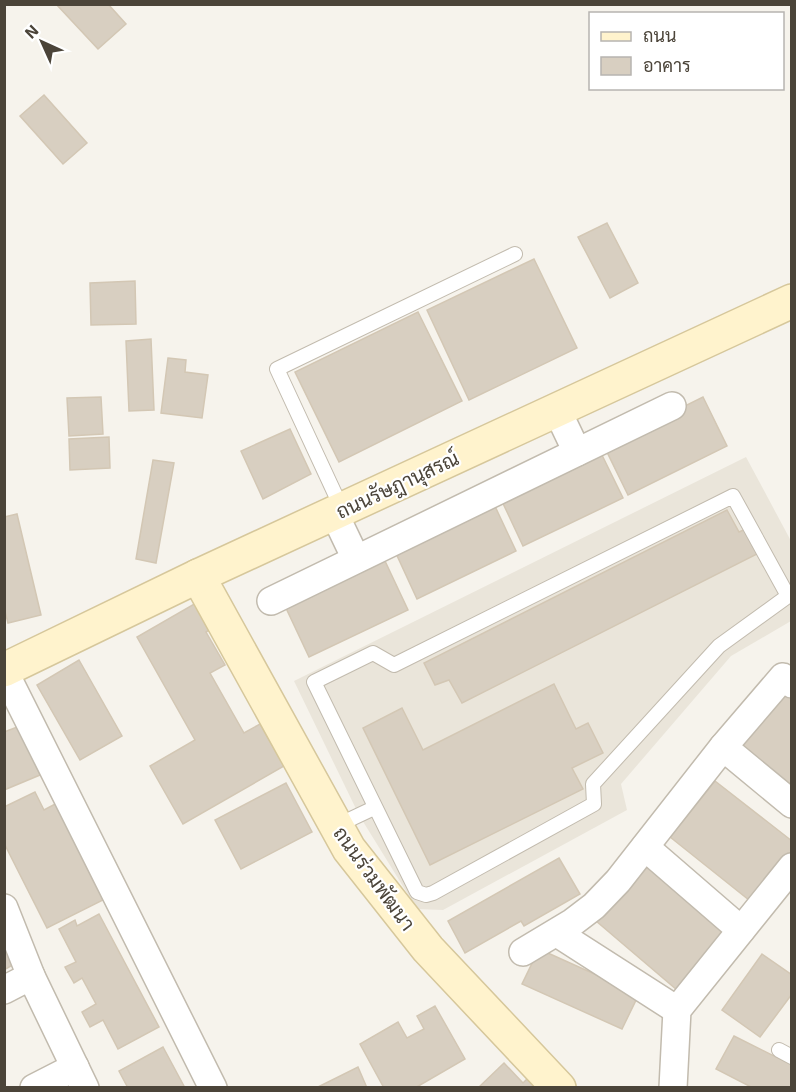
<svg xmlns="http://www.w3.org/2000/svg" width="796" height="1092" font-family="'Exo 2',Sarabun,sans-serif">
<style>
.residential{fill:#eae5da}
.building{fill:#d8cfc1;stroke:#d3c7b4;stroke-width:1.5}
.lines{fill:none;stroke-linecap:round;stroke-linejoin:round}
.lane-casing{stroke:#c2bbae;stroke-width:16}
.street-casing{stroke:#c2bbae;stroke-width:30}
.secondary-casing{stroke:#d6c79b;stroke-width:36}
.lane{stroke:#fff;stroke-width:14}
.street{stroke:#fff;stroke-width:27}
.secondary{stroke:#fff3cd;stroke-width:33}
.labels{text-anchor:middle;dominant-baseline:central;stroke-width:4.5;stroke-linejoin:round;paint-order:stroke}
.street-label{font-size:20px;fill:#4b4439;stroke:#fff}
</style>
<rect width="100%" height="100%" fill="#f6f3ec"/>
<path class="residential" d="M746,457L791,541V621L731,656L621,784L627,810L443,910L417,909L359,815L294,681Z"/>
<g class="building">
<path d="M56,4H108L126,24L98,49Z"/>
<path d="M44,95L87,143L63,164L20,116Z"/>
<path d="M607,223L638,283L610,298L578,237Z"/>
<path d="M534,259L577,348L469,400L427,310Z"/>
<path d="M135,281L136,324L91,325L90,283Z"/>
<path d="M418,312L462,401L339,462L295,372Z"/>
<path d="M151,339L154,410L129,411L126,341Z"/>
<path d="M168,358L186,360L185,372L208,375L202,418L161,413Z"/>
<path d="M101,397L103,434L69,436L67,398Z"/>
<path d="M703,397L727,446L628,495L604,446Z"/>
<path d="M290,429L311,474L263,499L241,451Z"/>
<path d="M109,437L110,468L70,470L69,439Z"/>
<path d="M599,449L623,498L523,546L500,497Z"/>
<path d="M153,460L174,463L156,563L136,559Z"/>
<path d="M493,502L516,551L417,599L394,549Z"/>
<path d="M727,510L739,532L746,529L759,553L462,703L449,680L435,685L424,663Z"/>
<path d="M17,514L41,615L8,623L4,607V517Z"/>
<path d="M385,561L408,610L309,657L286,608Z"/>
<path d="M196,603L211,629L206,632L225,665L210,673L244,733L260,724L284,766L183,824L150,766L195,740L137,637Z"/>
<path d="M79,660L122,736L80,760L37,685Z"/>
<path d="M554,684L576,729L588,723L603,753L572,768L583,789L430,865L363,728L402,708L423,750Z"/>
<path d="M787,691L792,696V794L738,749Z"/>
<path d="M20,726L40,775L4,790V732Z"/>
<path d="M715,781L792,841V853L749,900L670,837Z"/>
<path d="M286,783L312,832L241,869L215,820Z"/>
<path d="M35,792L44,810L57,803L105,899L47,928L4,843V807Z"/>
<path d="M559,858L580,894L524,926L521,921L465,953L448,921Z"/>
<path d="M647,860L729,930L677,990L596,921Z"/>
<path d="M99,914L159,1027L118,1049L103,1020L90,1027L82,1012L96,1004L82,978L74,983L65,967L76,962L59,929L75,920L77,926Z"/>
<path d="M4,937L18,962L4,970Z"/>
<path d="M539,949L639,994L622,1029L522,984Z"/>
<path d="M762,954L792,975V994L760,1037L722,1010Z"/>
<path d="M435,1006L465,1059L415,1088H384L360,1044L398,1022L407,1038L424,1029L417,1016Z"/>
<path d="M734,1036L792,1065V1088H753L716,1069Z"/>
<path d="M163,1047L185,1088H128L119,1071Z"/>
<path d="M504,1063L523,1083L532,1074L544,1088H478Z"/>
<path d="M358,1067L367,1088H316Z"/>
</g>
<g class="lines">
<defs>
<g id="lane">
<path d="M733,496L788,596L719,646L593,784L594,804L433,893L426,895L417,892L314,682L373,653L394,665Z"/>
<path d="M342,509L277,369L515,254"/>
<path d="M336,826L374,808"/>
<path d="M779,1050L792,1057"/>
</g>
<g id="street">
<path d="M557,410L577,452"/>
<path d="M334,513L356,559"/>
<path d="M271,601L672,406"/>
<path d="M4,671L213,1088"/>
<path d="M723,747L792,804"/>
<path d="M645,847L741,930"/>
<path d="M4,908L31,976L85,1088"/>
<path d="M557,933L677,1010"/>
<path d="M523,952L573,922L594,906L618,881L723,747L783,677L792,684"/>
<path d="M4,990L31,976"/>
<path d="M34,1088L75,1067"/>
<path d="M673,1088L677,1010L792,867"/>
</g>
<g id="secondary">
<path d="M198,576L349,849L428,949L559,1088"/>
<path d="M4,670L198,576L792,301"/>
</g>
</defs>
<use href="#lane" class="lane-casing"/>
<use href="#street" class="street-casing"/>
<use href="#secondary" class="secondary-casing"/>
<use href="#lane" class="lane"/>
<use href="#street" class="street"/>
<use href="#secondary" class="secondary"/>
</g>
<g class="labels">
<g class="street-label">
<text transform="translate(397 484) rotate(-25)">ถนนรัษฎานุสรณ์</text>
<text transform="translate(375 878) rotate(54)">ถนนร่วมพัฒนา</text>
</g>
</g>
<rect width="796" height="1092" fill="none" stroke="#4b4439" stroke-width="12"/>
<rect x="589" y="12" width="195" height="78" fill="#ffffff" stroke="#b7b4b0" stroke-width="1.5"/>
<rect x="601" y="32" width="30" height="9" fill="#fff3cd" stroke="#b7b4b0" stroke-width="1.5"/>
<text x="643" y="42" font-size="18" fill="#4b4439">ถนน</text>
<rect x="601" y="57" width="30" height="18" fill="#d8cfc1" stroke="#b7b4b0" stroke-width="1.5"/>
<text x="643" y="72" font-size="18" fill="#4b4439">อาคาร</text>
<g transform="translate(42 42) rotate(315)" stroke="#ffffff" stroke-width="4.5" paint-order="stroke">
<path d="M0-4.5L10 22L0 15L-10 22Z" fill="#4b4439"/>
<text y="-9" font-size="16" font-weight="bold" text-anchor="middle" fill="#4b4439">N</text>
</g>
</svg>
